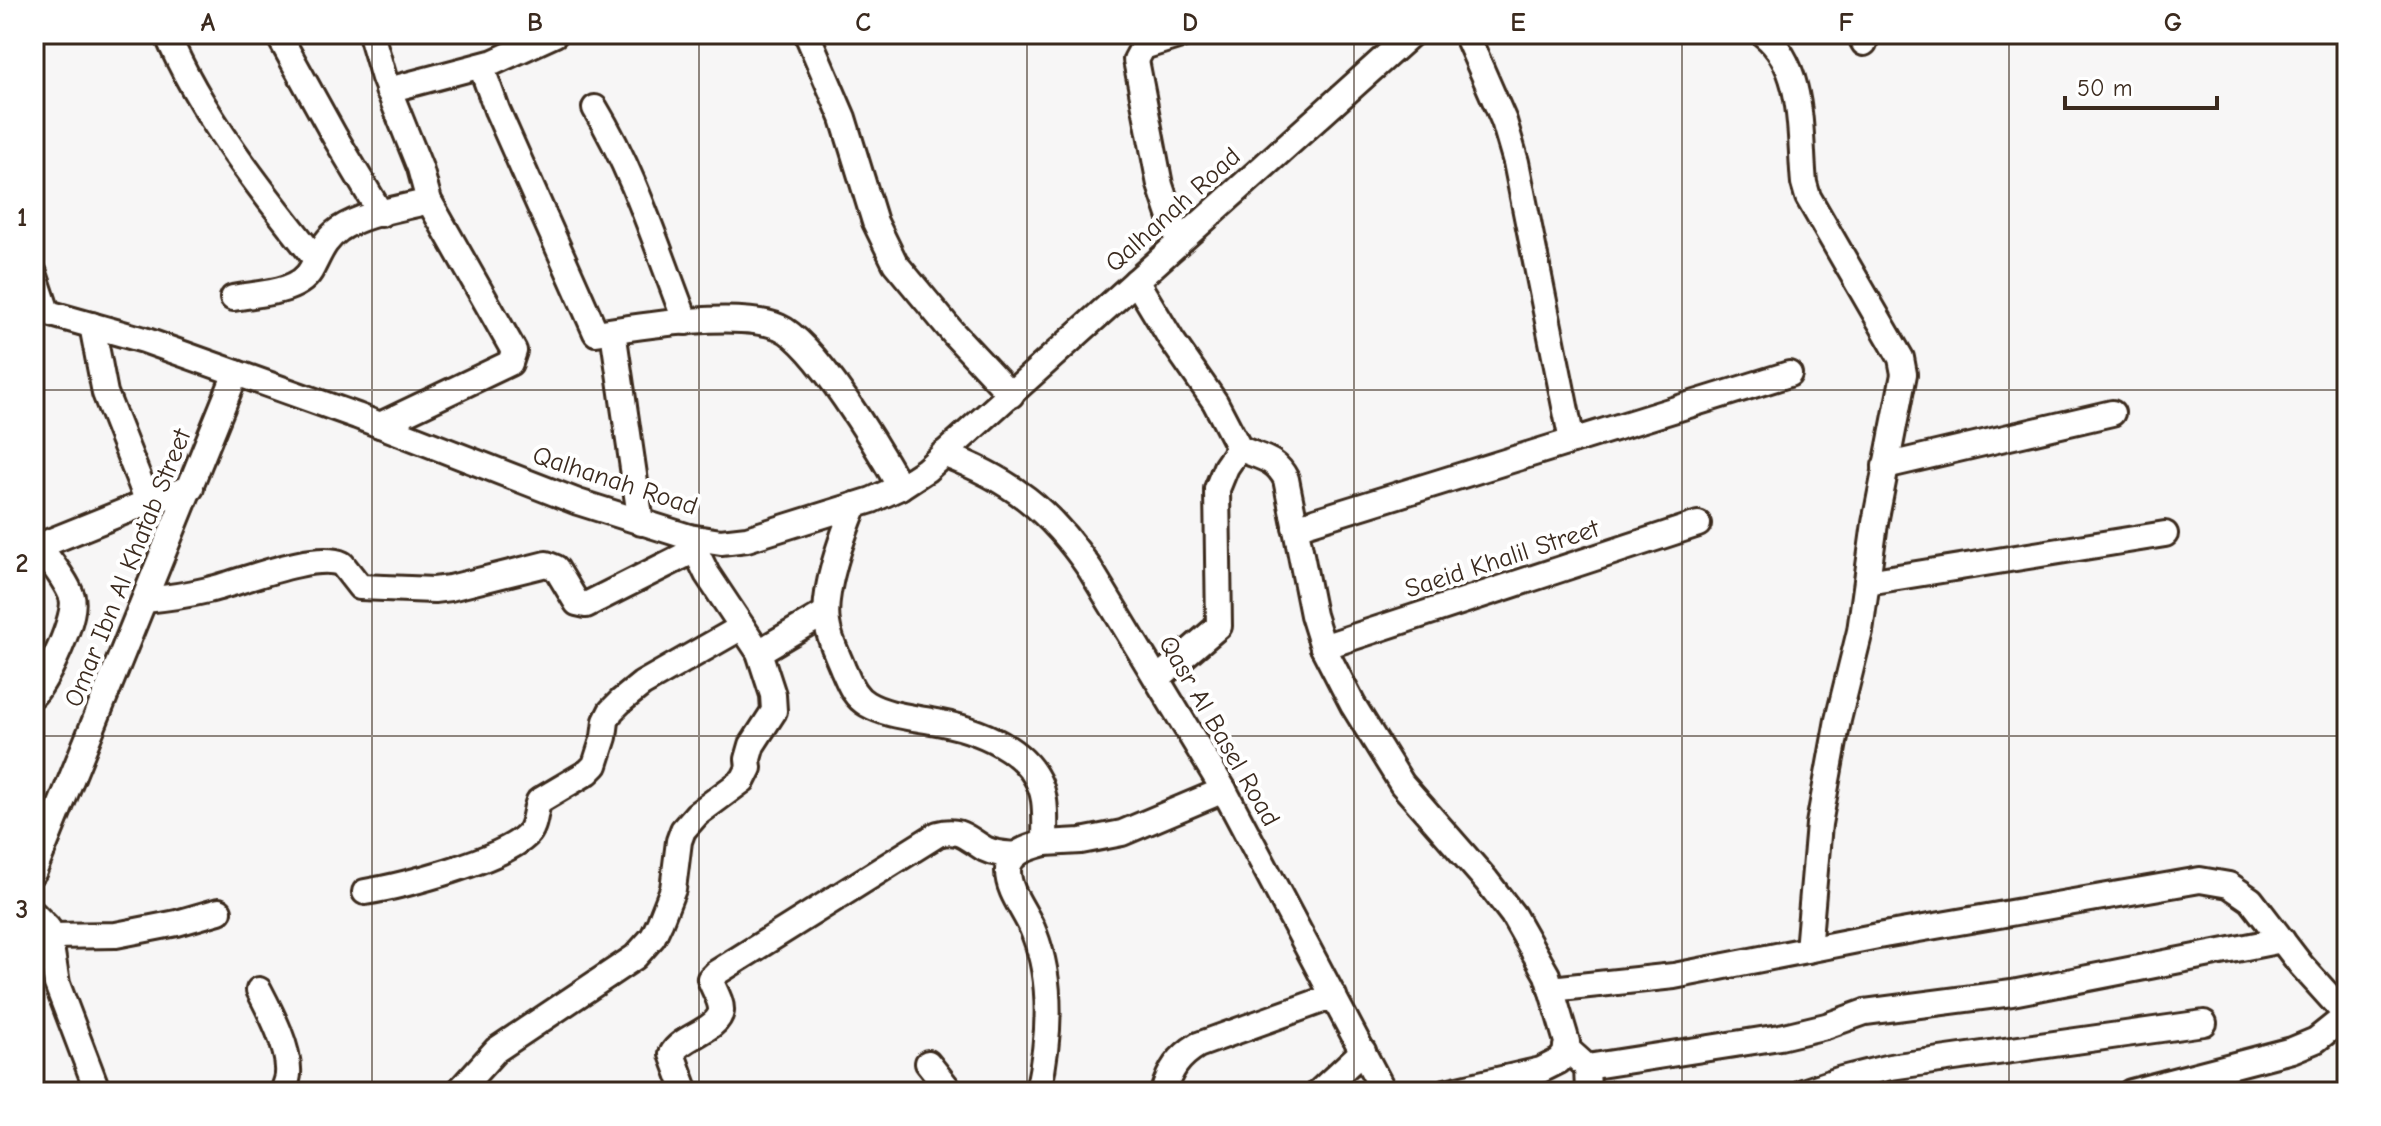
<svg xmlns="http://www.w3.org/2000/svg" width="2381" height="1126" font-family="'Comic Neue',sans-serif">
<style>
.lines{fill:none;stroke-linecap:round;stroke-linejoin:round}
.minor-casing{stroke:#3b2a1e;stroke-width:30}
.minor{stroke:#fff;stroke-width:24}
.grid{fill:none;stroke:#3b2a1e;stroke-width:2;stroke-opacity:0.55}
.labels{text-anchor:middle;dominant-baseline:central;stroke-width:8;stroke-linejoin:round;paint-order:stroke}
.street-label{font-size:26px;fill:#3b2a1e;stroke:#fff}
.neatline{fill:none;stroke:#3b2a1e;stroke-width:3}
.grid-label{font-size:26px;text-anchor:middle;font-weight:bold;fill:#3b2a1e}
</style>
<rect width="100%" height="100%" fill="#f7f6f6"/>
<filter id="ink" filterUnits="userSpaceOnUse"><feTurbulence type="fractalNoise" baseFrequency=".0125" numOctaves="2"/><feDisplacementMap in="SourceGraphic" scale="16" xChannelSelector="R" yChannelSelector="G"/><feConvolveMatrix kernelMatrix="1 2 1 2 8 2 1 2 1" color-interpolation-filters="sRGB"/></filter>
<g filter="url(#ink)">
<g class="lines">
<defs>
<g id="minor">
<path d="M167,34C199,112 262,192 315,258"/>
<path d="M278,34L335,137L381,214"/>
<path d="M371,34L384,78L420,168L429,201L514,351L510,363L380,425"/>
<path d="M807,34L843,118L875,222L895,263L954,334L1011,395"/>
<path d="M1466,34L1504,121L1516,162L1572,441"/>
<path d="M1763,34C1806,68 1799,134 1804,183L1808,197L1901,358L1904,374L1875,523L1860,631L1838,720L1819,824L1808,950"/>
<path d="M1859,34L1864,43"/>
<path d="M481,66L497,110L596,333C641,326 738,310 779,327C815,342 879,450 900,487"/>
<path d="M388,90L494,62L555,34"/>
<path d="M595,108C635,174 658,251 686,322"/>
<path d="M1179,242L1160,185L1136,60L1143,47L1184,34"/>
<path d="M34,273L47,312"/>
<path d="M1136,281L1171,339L1215,402L1239,448C1259,458 1275,457 1286,479L1313,615L1323,647L1353,705L1402,784L1486,880L1513,915L1547,975L1567,1042L1565,1054L1559,1061L1541,1070L1445,1092"/>
<path d="M233,298C257,293 300,294 312,268C320,253 324,240 340,229C365,213 400,209 429,201"/>
<path d="M34,309L144,340L357,416L578,502L689,537L721,542L747,539L872,500L900,487L926,470L1411,34"/>
<path d="M92,325L105,393L148,502"/>
<path d="M613,331L641,523"/>
<path d="M943,454C1010,479 1050,510 1090,569L1224,790L1384,1092"/>
<path d="M1885,466L2112,413"/>
<path d="M855,505C843,534 822,592 827,623C829,639 837,654 843,669C849,682 853,696 867,704C886,715 910,717 931,721C975,728 1036,749 1044,800C1046,814 1045,829 1045,843C1031,847 1008,852 1008,871C1008,893 1027,913 1034,933C1054,984 1049,1040 1038,1092"/>
<path d="M1295,527L1789,374"/>
<path d="M34,539C46,557 65,577 72,597C78,616 47,679 34,694"/>
<path d="M39,546L148,502L191,488"/>
<path d="M1867,582L2165,534"/>
<path d="M145,600C166,598 187,595 208,590C239,583 315,551 342,564L360,587L434,590L450,588L546,564L556,568L577,603L586,605L695,550"/>
<path d="M1323,647L1698,524"/>
<path d="M759,652L825,613"/>
<path d="M1157,679L1219,626L1217,489L1226,467L1239,448"/>
<path d="M1045,843L1081,841L1122,833L1224,790"/>
<path d="M34,871L236,373"/>
<path d="M365,892C402,886 502,860 527,835C536,826 534,812 539,801L588,772L595,765L604,737L606,721L611,711L621,701L642,684L742,627"/>
<path d="M34,914L48,928L57,984L98,1092"/>
<path d="M50,936L116,935L177,923L219,911"/>
<path d="M1551,989L1674,976L1878,936L2200,880L2229,885L2251,900L2301,965L2347,1016"/>
<path d="M259,990C270,1011 290,1049 288,1074C288,1079 285,1086 283,1092"/>
<path d="M1566,1048L1587,1067L1780,1037L1826,1026L1865,1012L2012,993L2282,940"/>
<path d="M928,1063L951,1092"/>
<path d="M1587,1067L1588,1092"/>
<path d="M458,1092L496,1050L635,957L653,937L660,922L673,889L679,841L683,830L697,814L743,780L749,768L748,759L752,745L774,711L773,695L759,652L707,574L689,537"/>
<path d="M686,1092L672,1054C681,1036 718,1031 721,1011C722,1002 713,988 710,979L716,973L938,834C961,828 966,838 985,849C995,854 1005,854 1016,855"/>
<path d="M1163,1092C1170,1070 1178,1057 1198,1045L1334,996"/>
<path d="M1319,1092L1363,1051"/>
<path d="M1803,1092L1842,1079L1890,1067L2204,1023"/>
<path d="M2131,1092L2292,1050L2316,1040L2346,1016"/>
</g>
</defs>
<use href="#minor" class="minor-casing"/>
<use href="#minor" class="minor"/>
</g>
</g>
<path class="grid" d="M372,34V1092M699,34V1092M1027,34V1092M1354,34V1092M1682,34V1092M2009,34V1092M34,390H2347M34,736H2347"/>
<g class="labels">
<g class="street-label">
<text transform="translate(1173 210) rotate(-42)">Qalhanah Road</text>
<text transform="translate(615 481) rotate(18)">Qalhanah Road</text>
<text transform="translate(1502 559) rotate(-18)">Saeid Khalil Street</text>
<text transform="translate(128 568) rotate(-68)">Omar Ibn Al Khatab Street</text>
<text transform="translate(1219 731) rotate(60)">Qasr Al Basel Road</text>
</g>
</g>
<rect width="2381" height="1126" fill="none" stroke="#fff" stroke-width="88"/>
<path d="M2065 96v12h152v-12" fill="none" stroke="#3b2a1e" stroke-width="4"/>
<text x="2077" y="96" font-size="24" fill="#3b2a1e" stroke="#ffffff" stroke-width="6" paint-order="stroke">50 m</text>
<rect x="44" y="44" width="2293" height="1038" class="neatline"/>
<g class="grid-label">
<text x="208" y="31">A</text>
<text x="535" y="31">B</text>
<text x="863" y="31">C</text>
<text x="1190" y="31">D</text>
<text x="1518" y="31">E</text>
<text x="1846" y="31">F</text>
<text x="2173" y="31">G</text>
<text x="22" y="226">1</text>
<text x="22" y="572">2</text>
<text x="22" y="918">3</text>
</g>
</svg>
